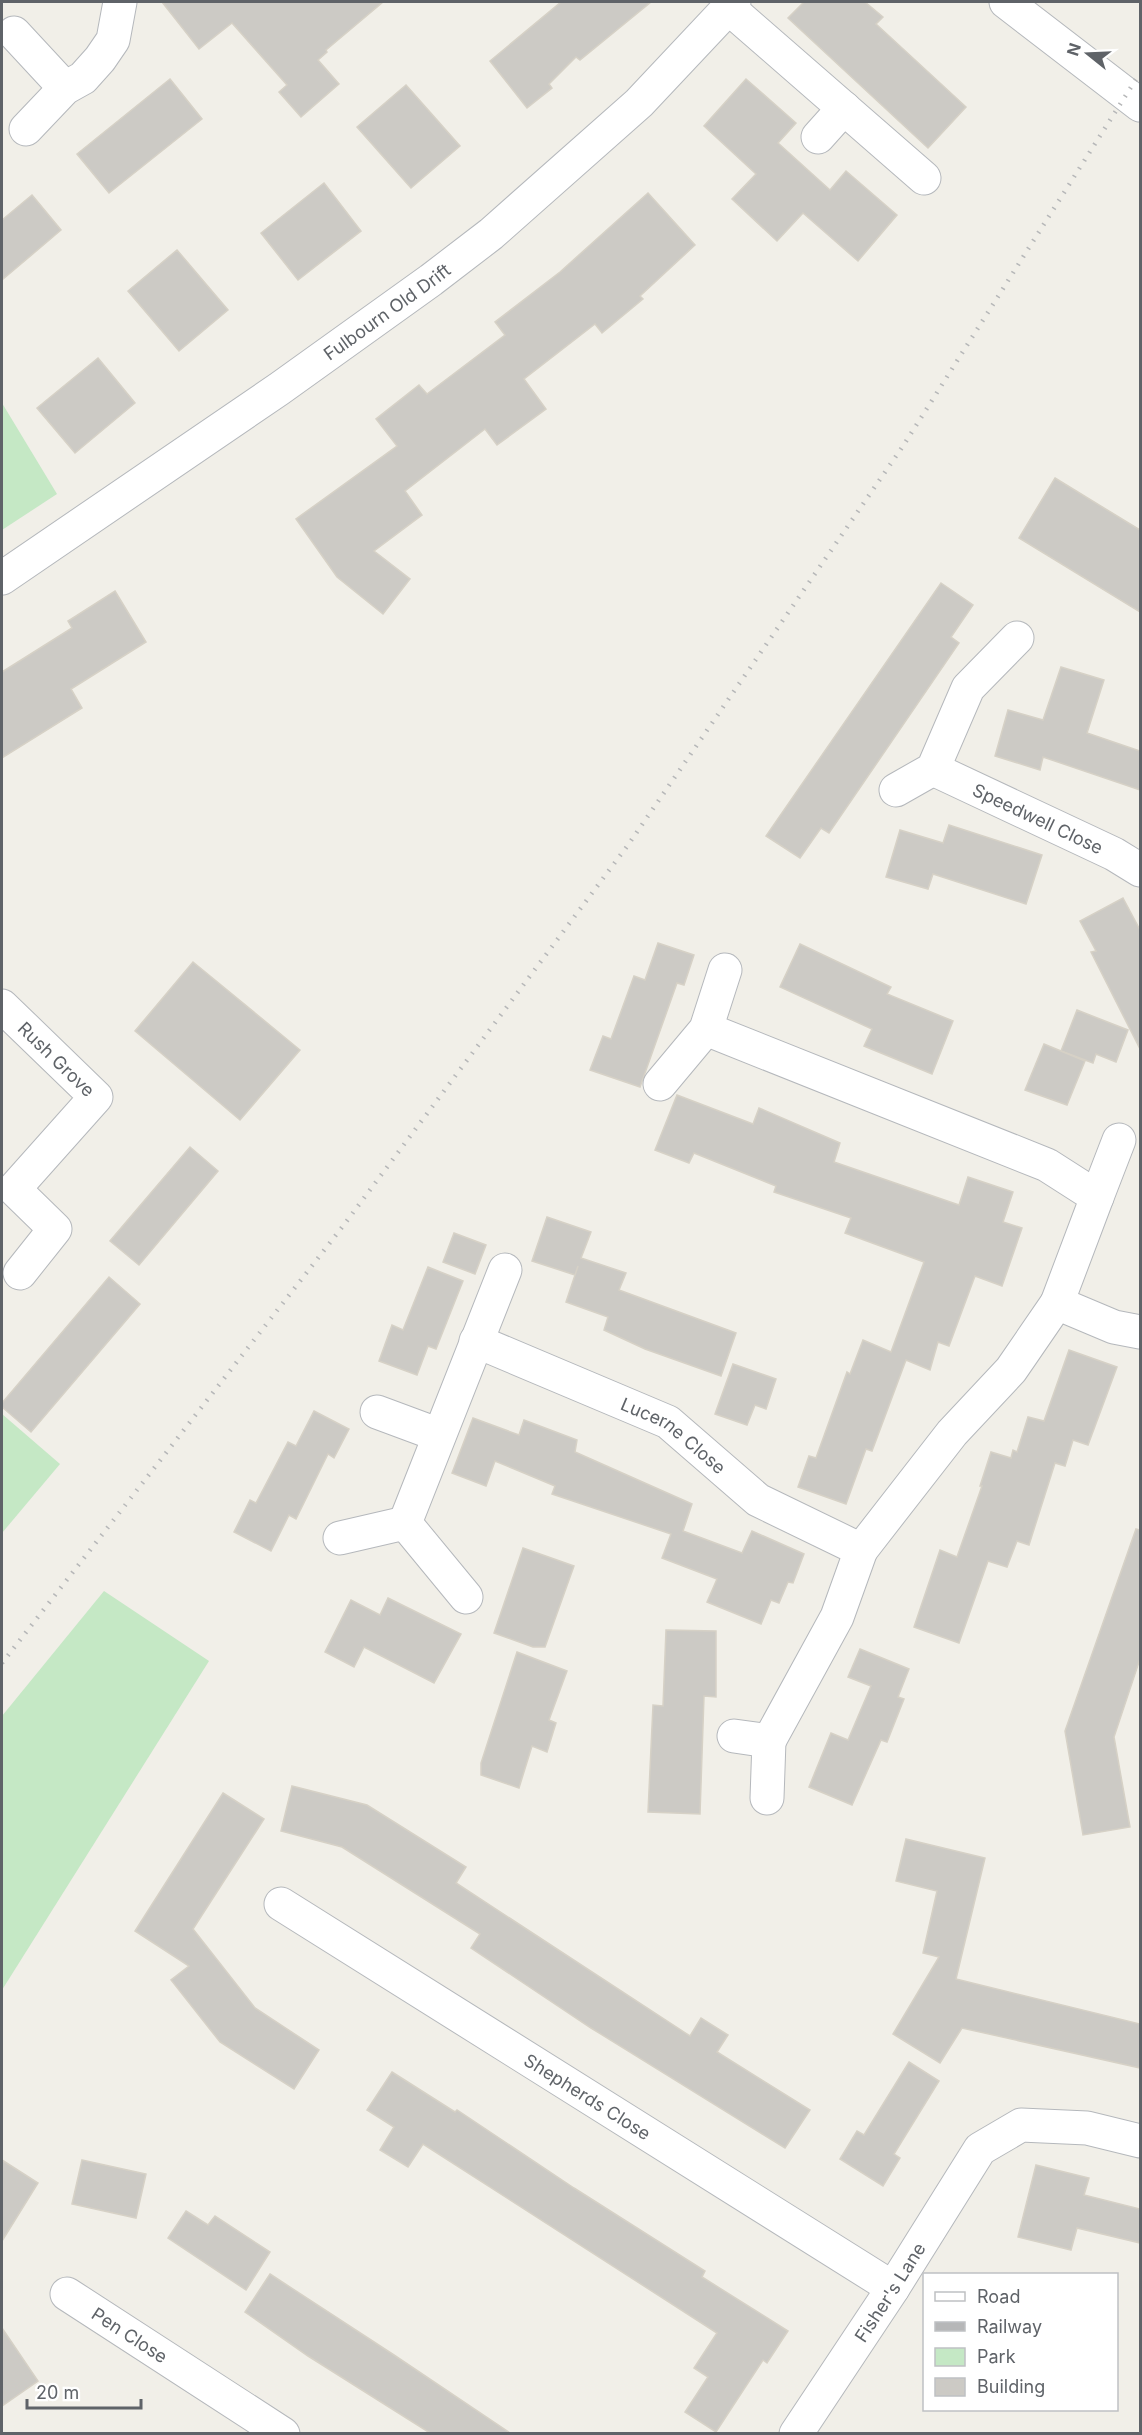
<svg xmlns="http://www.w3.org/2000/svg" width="1142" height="2435" font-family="Inter,sans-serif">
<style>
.green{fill:#c5e8c5}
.building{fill:#cccac5;stroke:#d6d1c6;stroke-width:1.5}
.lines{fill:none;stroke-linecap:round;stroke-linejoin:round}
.minor-casing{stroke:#b5b8bc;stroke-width:35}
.minor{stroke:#fff;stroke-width:33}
.rail{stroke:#b6b7b8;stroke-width:4.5;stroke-dasharray:1.5 8;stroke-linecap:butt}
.labels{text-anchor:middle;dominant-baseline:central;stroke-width:4.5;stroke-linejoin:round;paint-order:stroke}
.street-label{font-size:18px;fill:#5f6368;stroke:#fff}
</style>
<rect width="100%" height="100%" fill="#f1efe8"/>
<g class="green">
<path d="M2,403L57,494L2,530Z"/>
<path d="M2,1414L60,1464L2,1533Z"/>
<path d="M104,1591L209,1661L2,1990V1716Z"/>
</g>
<g class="building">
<path d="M162,2H383L326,50L327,52L318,60L339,84L301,117L279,92L287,85L232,23L199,49Z"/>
<path d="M561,2H651L580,60L576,57L549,84L552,88L527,108L490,61Z"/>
<path d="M804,2H865L883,17L876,24L966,107L928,148L788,18Z"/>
<path d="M170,79L202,119L109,193L77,154Z"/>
<path d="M746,79L796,123L778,143L830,190L846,171L897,215L858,261L803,213L777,241L732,199L756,174L704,126Z"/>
<path d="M406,85L460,146L411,188L357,127Z"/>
<path d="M324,183L361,231L298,280L261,233Z"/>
<path d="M648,193L695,245L640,296L643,299L602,333L595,324L524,379L546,409L497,445L485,429L405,491L422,515L374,551L410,579L383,614L337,577L296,519L397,446L376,419L419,385L427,394L505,335L495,322L560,272Z"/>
<path d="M32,195L61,230L2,280V220Z"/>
<path d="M177,250L228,310L179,351L128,291Z"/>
<path d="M98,358L135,403L75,453L37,408Z"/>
<path d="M1055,478L1140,530V612L1019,538Z"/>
<path d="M941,583L973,605L951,637L959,643L829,833L821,828L800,858L766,836Z"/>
<path d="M115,591L146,642L71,689L82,708L2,758V672L72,628L68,621Z"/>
<path d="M1061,667L1104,680L1087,733L1140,751V790L1043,757L1040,770L995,756L1008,710L1043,720Z"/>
<path d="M949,825L1042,855L1026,904L933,874L928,889L886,877L900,830L943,843Z"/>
<path d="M1123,898L1140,930V1049L1091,952L1096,951L1080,921Z"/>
<path d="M658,943L694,955L684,985L677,983L640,1087L590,1070L603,1036L611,1039L634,976L645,980Z"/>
<path d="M800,944L891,987L887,994L953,1021L932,1074L864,1046L872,1029L780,987Z"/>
<path d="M193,962L300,1050L240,1120L135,1031Z"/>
<path d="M1077,1010L1128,1030L1116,1062L1096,1054L1093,1063L1061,1051Z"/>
<path d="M1044,1044L1085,1061L1067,1105L1025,1090Z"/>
<path d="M677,1095L753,1124L759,1108L840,1143L834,1162L959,1205L968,1177L1013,1192L1003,1222L1022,1228L1002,1286L975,1276L949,1346L938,1342L930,1370L906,1360L872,1451L866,1449L846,1504L798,1487L809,1456L816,1458L847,1372L850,1374L863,1340L891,1352L924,1262L845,1233L851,1218L774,1192L776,1186L694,1153L689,1163L655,1150Z"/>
<path d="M190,1147L218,1171L139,1265L110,1241Z"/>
<path d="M547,1217L591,1232L581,1258L626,1273L619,1290L736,1333L721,1376L645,1349L604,1330L608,1317L566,1302L578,1266L575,1275L532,1261Z"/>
<path d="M454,1233L486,1245L475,1274L443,1262Z"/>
<path d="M428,1267L463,1281L436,1349L428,1346L417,1375L379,1361L392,1325L403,1330Z"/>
<path d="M109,1277L140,1304L31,1432L2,1407V1403Z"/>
<path d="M1069,1350L1117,1367L1088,1445L1073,1440L1065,1466L1055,1463L1029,1545L1017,1541L1007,1567L988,1561L959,1643L914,1627L940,1550L957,1557L982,1486H980L991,1452L1011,1458L1013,1450L1017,1452L1028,1417L1044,1421Z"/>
<path d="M733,1364L776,1379L766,1409L755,1405L747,1425L715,1414Z"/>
<path d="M314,1411L349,1429L334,1458L328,1454L296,1519L289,1515L271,1551L234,1532L250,1500L256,1503L288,1442L296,1446Z"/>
<path d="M473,1418L519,1435L524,1420L577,1440L575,1452L692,1504L683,1531L742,1553L752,1531L804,1554L793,1583L788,1582L779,1603L771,1600L761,1624L707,1602L717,1579L662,1558L671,1534L552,1494L555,1486L495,1461L486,1486L452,1473Z"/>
<path d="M1136,1529L1140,1530V1659L1114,1737L1130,1827L1083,1835L1065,1731Z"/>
<path d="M523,1548L574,1566L545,1647H533L494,1633Z"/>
<path d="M388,1598L461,1634L434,1683L364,1647L354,1667L325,1652L351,1600L380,1615Z"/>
<path d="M666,1630L716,1631V1697L704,1696L700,1814L648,1812L653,1705L663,1706Z"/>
<path d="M860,1649L909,1669L898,1697L904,1699L887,1742L881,1740L852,1805L809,1787L831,1733L848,1740L871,1686L848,1677Z"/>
<path d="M517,1652L567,1671L549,1720L556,1723L547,1752L532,1746L519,1788L481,1775V1763Z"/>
<path d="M292,1786L367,1805L466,1867L456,1883L690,2036L701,2018L728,2035L717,2052L810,2110L785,2148L591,2028L471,1948L480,1934L342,1847L281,1831Z"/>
<path d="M223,1793L264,1819L193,1929L255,2008L319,2050L294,2089L220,2042L171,1980L189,1966L135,1931Z"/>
<path d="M906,1839L985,1858L956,1979L1140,2024V2068L962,2028L940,2063L893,2034L939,1957L923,1953L937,1891L896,1881Z"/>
<path d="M909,2062L939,2081L894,2154L900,2158L883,2186L840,2159L857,2131L864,2135Z"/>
<path d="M392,2072L455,2112L457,2110L574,2188L705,2271L702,2277L788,2331L767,2363L763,2360L716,2432L685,2412L708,2377L694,2368L717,2333L423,2144L408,2167L380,2150L394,2127L367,2110Z"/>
<path d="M2,2160L38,2183L2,2241Z"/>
<path d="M82,2160L146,2174L136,2218L72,2204Z"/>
<path d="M1036,2165L1089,2178L1084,2195L1140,2209V2243L1077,2228L1071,2250L1018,2237Z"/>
<path d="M186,2211L208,2225L215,2216L270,2252L246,2290L168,2238Z"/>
<path d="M270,2274L394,2355L510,2433H430L308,2356L245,2312Z"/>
<path d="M2,2328L38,2381L2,2406Z"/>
</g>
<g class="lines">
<defs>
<g id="minor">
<path d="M1006,2L1140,105"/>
<path d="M730,9L924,178"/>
<path d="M14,33L65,88"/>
<path d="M26,129L65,88L83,78L100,59L113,40L120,2"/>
<path d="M818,137L844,108"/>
<path id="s1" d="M2,578L279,389L431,280L491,234L639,103L734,2"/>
<path id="s2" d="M933,769L1114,854L1140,870"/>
<path d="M896,790L933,769L968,688L1017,638"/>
<path id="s3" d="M2,1006L96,1097L14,1189L55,1229L20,1273"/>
<path d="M706,1029L1047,1165L1097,1197L1057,1303"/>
<path d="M660,1084L706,1029L725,970"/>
<path d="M1097,1197L1119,1140"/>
<path id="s4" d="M476,1341L668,1422L758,1500L861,1550L952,1433L1011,1370L1057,1303L1114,1327L1140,1332"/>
<path d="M377,1412L439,1435"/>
<path d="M405,1523L505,1270"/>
<path d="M340,1538L405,1523L466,1597"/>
<path d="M734,1736L769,1741L767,1798"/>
<path d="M769,1741L837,1617L861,1550"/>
<path id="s5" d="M281,1904L893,2288"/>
<path id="s6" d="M67,2294L283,2434"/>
<path id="s7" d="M796,2434L893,2288L980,2149L1021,2125L1087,2128L1140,2141"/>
</g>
</defs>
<use href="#minor" class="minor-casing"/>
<use href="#minor" class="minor"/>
<path class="rail" d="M2,1663L343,1226L628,845L903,446L1140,73"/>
</g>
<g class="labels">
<g class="street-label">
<text stroke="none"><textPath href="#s1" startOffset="468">Fulbourn Old Drift</textPath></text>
<text stroke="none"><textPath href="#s2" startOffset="116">Speedwell Close</textPath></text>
<text stroke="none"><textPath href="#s3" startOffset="76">Rush Grove</textPath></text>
<text stroke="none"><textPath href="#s4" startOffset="220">Lucerne Close</textPath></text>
<text stroke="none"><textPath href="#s5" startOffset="362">Shepherds Close</textPath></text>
<text stroke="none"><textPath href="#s7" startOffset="170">Fisher's Lane</textPath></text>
<text stroke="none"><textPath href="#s6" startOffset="75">Pen Close</textPath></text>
</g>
</g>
<rect width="1142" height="2435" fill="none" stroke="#5f6368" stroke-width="6"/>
<rect x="923" y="2273" width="195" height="138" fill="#ffffff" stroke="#bfc1c3" stroke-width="1.5"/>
<rect x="935" y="2292" width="30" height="9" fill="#ffffff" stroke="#bfc1c3" stroke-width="1.5"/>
<text x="977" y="2303" font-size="18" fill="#5f6368">Road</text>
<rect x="935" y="2322" width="30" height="9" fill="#b6b7b8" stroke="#bfc1c3" stroke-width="1.5"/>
<text x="977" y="2333" font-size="18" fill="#5f6368">Railway</text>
<rect x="935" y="2348" width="30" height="18" fill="#c5e8c5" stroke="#bfc1c3" stroke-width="1.5"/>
<text x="977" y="2363" font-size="18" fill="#5f6368">Park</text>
<rect x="935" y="2378" width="30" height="18" fill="#cccac5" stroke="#bfc1c3" stroke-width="1.5"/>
<text x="977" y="2393" font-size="18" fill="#5f6368">Building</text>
<g transform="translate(1088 54) rotate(288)" stroke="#ffffff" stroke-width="4.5" paint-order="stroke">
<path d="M0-4.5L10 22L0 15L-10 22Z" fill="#5f6368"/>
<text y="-9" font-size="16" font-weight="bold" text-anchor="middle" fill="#5f6368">N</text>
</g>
<path d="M27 2399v9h114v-9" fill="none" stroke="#5f6368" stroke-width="3"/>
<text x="36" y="2399" font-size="18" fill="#5f6368" stroke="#ffffff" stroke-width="4.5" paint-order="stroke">20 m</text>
</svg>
